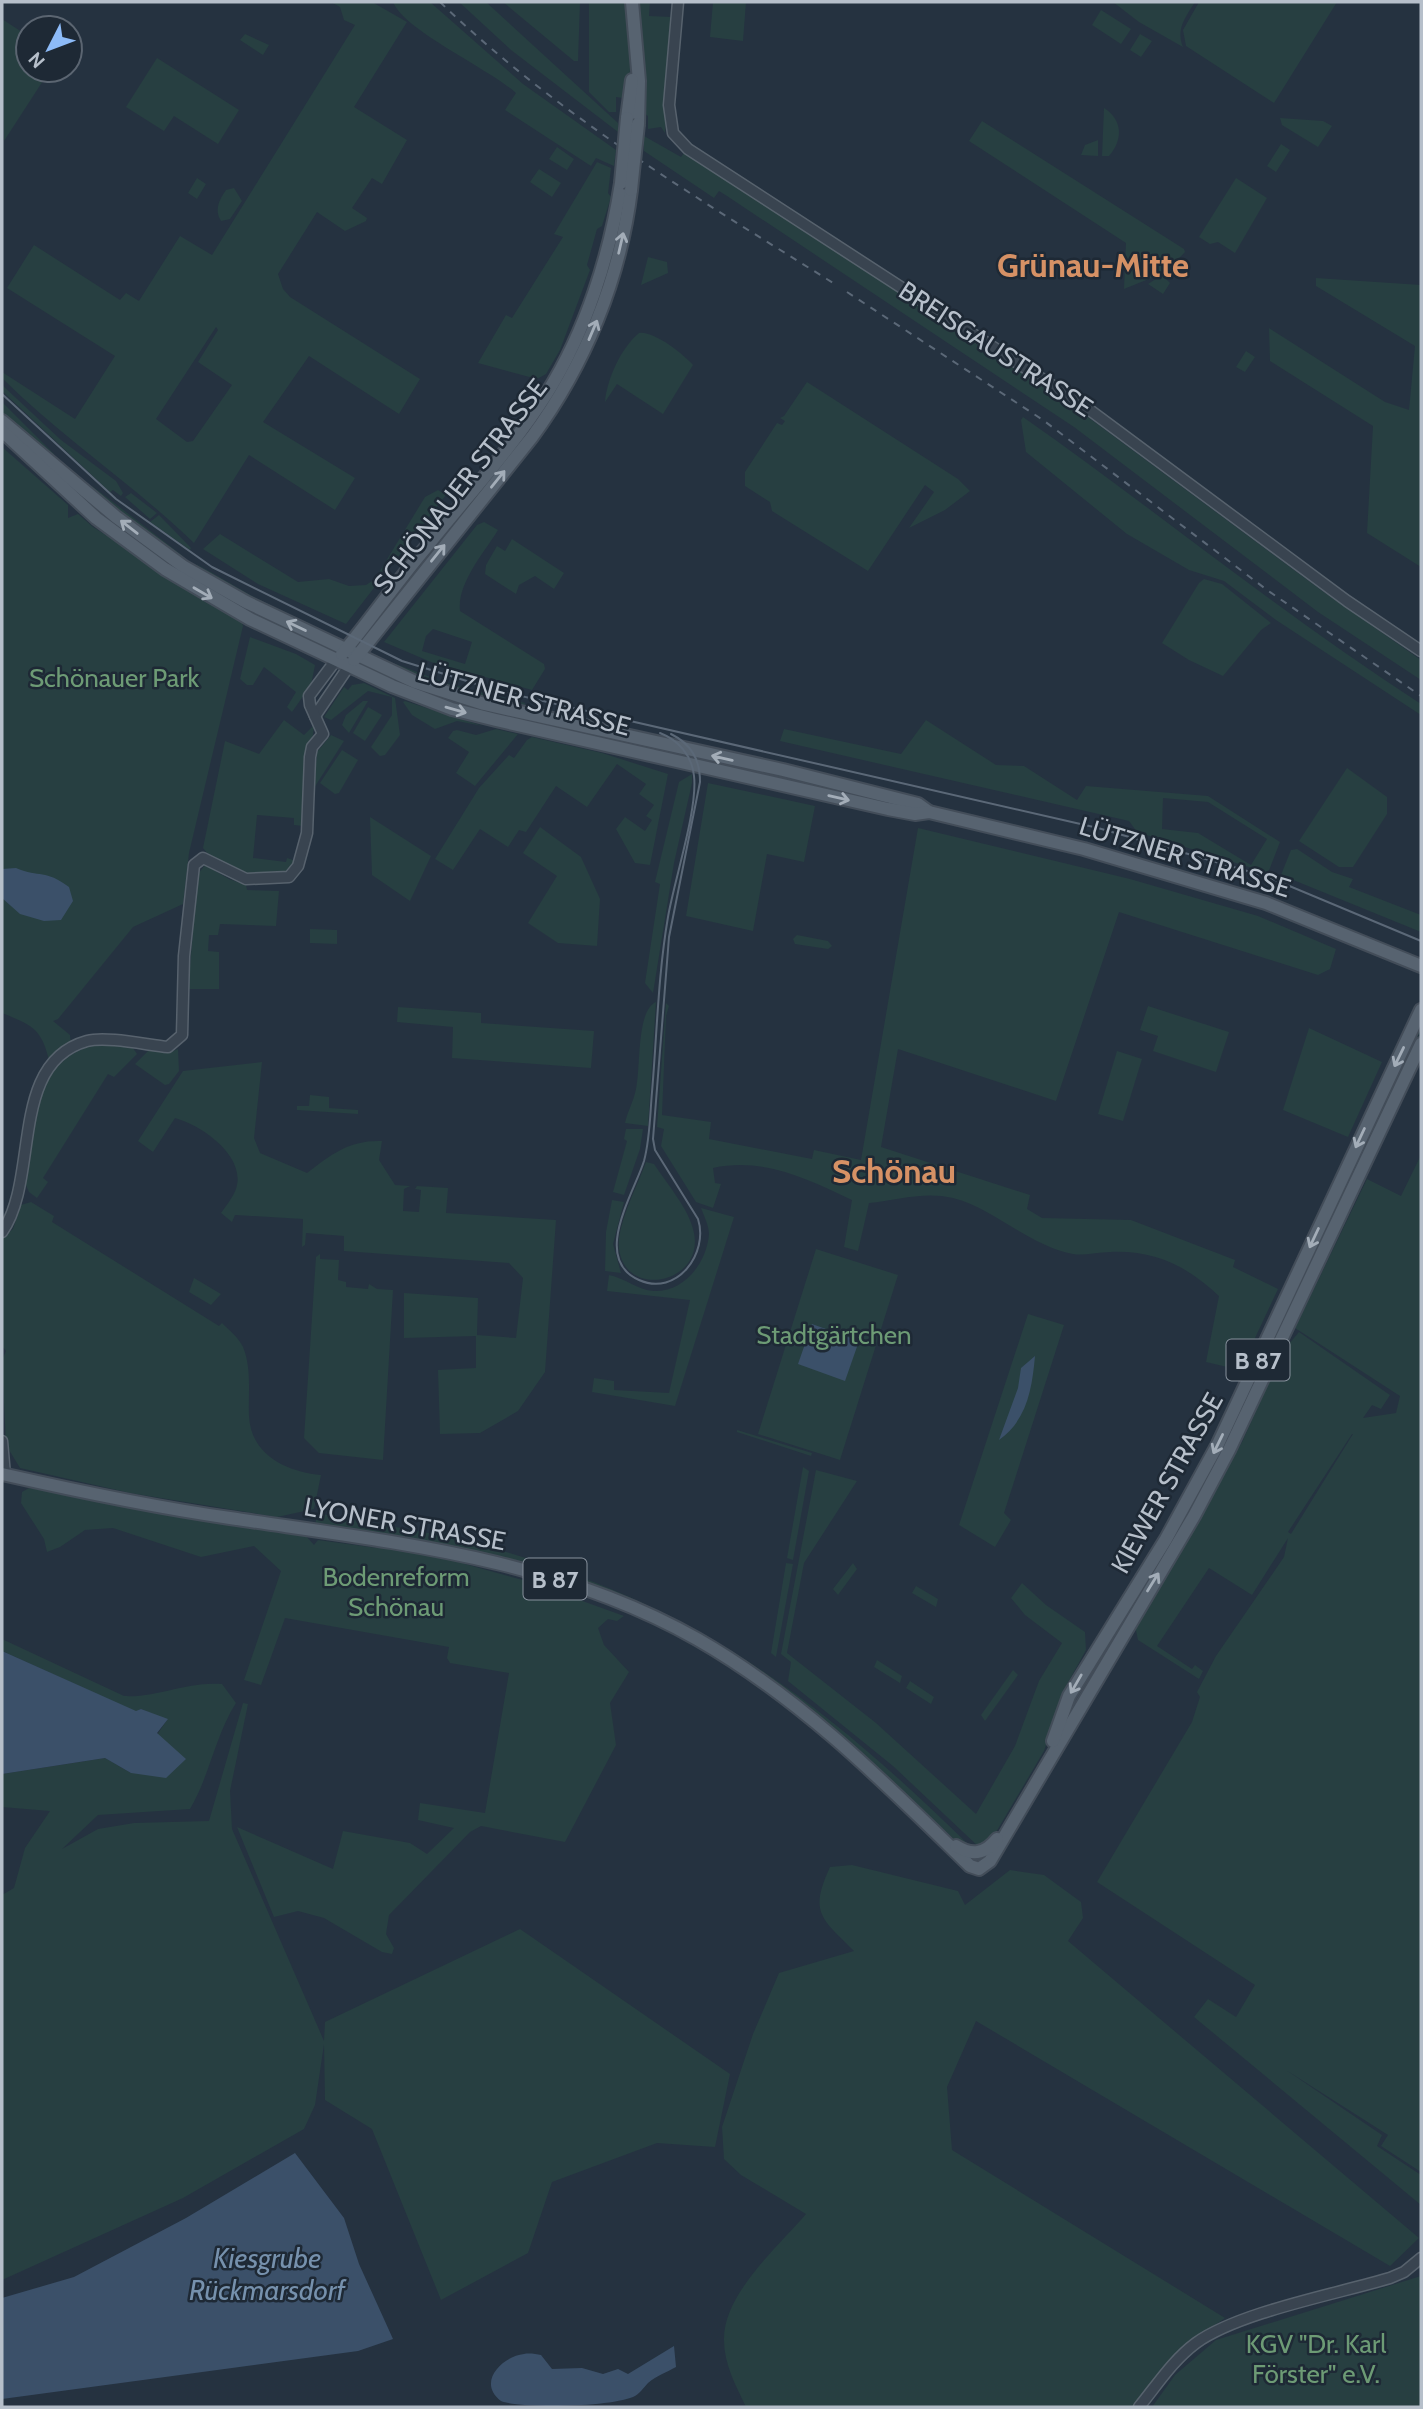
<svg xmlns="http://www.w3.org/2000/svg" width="1423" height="2409" font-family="Cabin,sans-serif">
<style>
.green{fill:#273f41;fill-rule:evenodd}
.water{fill:#3b5069}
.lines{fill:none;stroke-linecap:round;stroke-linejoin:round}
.minor-casing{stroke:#57626d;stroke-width:13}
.major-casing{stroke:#434d59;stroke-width:16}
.minor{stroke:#394450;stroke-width:10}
.major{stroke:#576370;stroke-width:12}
.tram{stroke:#5b6877;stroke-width:2}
.rail{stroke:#5b6877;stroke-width:2;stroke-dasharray:7 7;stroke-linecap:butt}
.major-bridge-casing{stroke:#434d59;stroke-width:16;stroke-linecap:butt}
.major-bridge{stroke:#576370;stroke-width:12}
.oneway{stroke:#a3adb8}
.labels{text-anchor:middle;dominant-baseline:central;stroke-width:5;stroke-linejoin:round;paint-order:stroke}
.shield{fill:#1e2935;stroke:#88929d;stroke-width:2}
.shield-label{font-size:24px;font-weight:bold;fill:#b6bfca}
.street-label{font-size:26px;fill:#b6bfca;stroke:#1e2935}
.park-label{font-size:26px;fill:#6d9b75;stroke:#1e2935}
.water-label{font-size:28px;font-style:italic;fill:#7691ad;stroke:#1e2935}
.district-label{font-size:33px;font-weight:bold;fill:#d69165;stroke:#1e2935}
</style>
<rect width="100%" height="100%" fill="#253240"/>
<g class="green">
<path d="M331,2H372L407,22L354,107L407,140L382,184L372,178L352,208L367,218L366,221L345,231L317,212L278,274L283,289L290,297L420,379L399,414L309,356L263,422L355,478L335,510L249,455L194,543C133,484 62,438 2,378V372L75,419L115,356L7,288L34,245L120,300L126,293L139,301L180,236L212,255L355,25L344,20L340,7ZM216,327L218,330L198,362L232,385L193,441L187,442L156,419Z"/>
<path d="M393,2H430L523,84L616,150L614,166L596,158L591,166L505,110L516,93C488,68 405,31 393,2Z"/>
<path d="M459,2H486L618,123V132L511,50Z"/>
<path d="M503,2H580L578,61H574Z"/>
<path d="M589,2H627L632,50L628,90L623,92V98L616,97V112H609L589,92Z"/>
<path d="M636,2H650L649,16L672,17L665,133L661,127L648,129V116L642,112Z"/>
<path d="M713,2H746L743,41L710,37Z"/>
<path d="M1113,2H1195C1185,18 1176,29 1183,47L1139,22Z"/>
<path d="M1199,2H1337L1274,103L1186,46L1183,30Z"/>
<path d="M1101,10L1131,29L1121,44L1092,25Z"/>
<path d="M2,19L28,36V70H50L4,141Z"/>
<path d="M245,34L269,45L263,55L240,40Z"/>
<path d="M1140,34L1152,41L1141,57L1130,50Z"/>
<path d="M157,58L239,110L218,144L174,116L164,131L126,107Z"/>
<path d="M1104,108C1123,120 1123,140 1109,156H1102Z"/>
<path d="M1280,118L1323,121L1332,126L1318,147L1282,125Z"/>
<path d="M982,121L1184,249L1185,252L1166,272L1124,289L1126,243L969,141Z"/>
<path d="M644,136L681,157L685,152L1077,409L1321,590L1421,660V680L1318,612L1074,427L727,196L719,191L714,198L644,151Z"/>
<path d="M1098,140V156L1081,155L1085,145Z"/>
<path d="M1281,144L1290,150L1276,172L1267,166Z"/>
<path d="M557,147L574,159L567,170L549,159Z"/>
<path d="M597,162L611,168L608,193L611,197L602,226L597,229L587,265L590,270L560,350L546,374L537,379L478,363L506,315L512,318L563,237L554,234Z"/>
<path d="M539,169L561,183L552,197L530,182Z"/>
<path d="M197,178L206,184L197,199L188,193Z"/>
<path d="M1236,178L1267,198L1235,253L1218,242L1210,244L1199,237Z"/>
<path d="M234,188L242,201L230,219L221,221C214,210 219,200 226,190Z"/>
<path d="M648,257L667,262L668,273L641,285Z"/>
<path d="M1162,275L1170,283L1163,294L1148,284Z"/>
<path d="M1316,278L1421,285V567L1367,533L1373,426L1270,361L1269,328L1385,402L1409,410L1415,346L1316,286Z"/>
<path d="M639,333C654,331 682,353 693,365L663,414L617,384L605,402C607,379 621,348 639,333Z"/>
<path d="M1246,351L1255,357L1245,372L1236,367Z"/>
<path d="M807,382L958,479L970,491L945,510L909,528L934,492L925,485L868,571L772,511L770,502L745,486V472L777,423L782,425L785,421L780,418L784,416Z"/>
<path d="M2,385L61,440L116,481L123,493L121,496L113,490L110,492L2,391Z"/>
<path d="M2,402L54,454L52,456L2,416Z"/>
<path d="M1023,417C1157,511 1283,615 1421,704V715L1276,620L1224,581L1189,570L1127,534L1026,452L1021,420Z"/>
<path d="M2,447L68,505V518L78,514L93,527L241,620L243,626L189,853L183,904L133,927L58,1019L53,1021L70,1035L71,1045L49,1060C41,1027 31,1025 2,1013Z"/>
<path d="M92,486L183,556L176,555L89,490Z"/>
<path d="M438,490L446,495L346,624L258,584L203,549L220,534L298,582L329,579L349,586L366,585L375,579L425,497Z"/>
<path d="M131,493L157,513L150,519L125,497Z"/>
<path d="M159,515L191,548L190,550L150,522Z"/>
<path d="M457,515L462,519L369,635L366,633Z"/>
<path d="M484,522L498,530C484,553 457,583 460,611L544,664L545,669L532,690L431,662L384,642L477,525ZM433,629L472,642L465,664L422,651L426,636Z"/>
<path d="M512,539L564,573L554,589L535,576L519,585L516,594L485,574L486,565L497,546L505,551Z"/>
<path d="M195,563L254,597L334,636L332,639L252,602Z"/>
<path d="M1204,579L1222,584L1271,623L1261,630L1223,676L1189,660L1162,643L1199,583Z"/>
<path d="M250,637L296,654L315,665L311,685L292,712L287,707L296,692L264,667L253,685H247L240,679Z"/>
<path d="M380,658L446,683L525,703L524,710L431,684Z"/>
<path d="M364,683L395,698L400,735L385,755L380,756L371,747L392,715V697L368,691L331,720L324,717L344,687L348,690L352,685Z"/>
<path d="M363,701H368L349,733L342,725L346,715Z"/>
<path d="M403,702L405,701L483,726L457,721L435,729L412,715Z"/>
<path d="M368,707L382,715L365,741L353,733Z"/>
<path d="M284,720L304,735L314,725L303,826L294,825V818L257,815L253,858L286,862L287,858L296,861C293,865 289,871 285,874C265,886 215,865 203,848L225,741L259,754Z"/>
<path d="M926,720L996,765L1024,766L1077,800L1086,786L1208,796L1280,842L1268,873L1137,832L1129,821L780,741L784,729L901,754ZM1163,798L1208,802L1267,839L1251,865L1198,833L1162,829Z"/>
<path d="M496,729L518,734L475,786L456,773L469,752L448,738L453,731L457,730L476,735Z"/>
<path d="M331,735L344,741L314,788L317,752Z"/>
<path d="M532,737L602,753L668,774L650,865L635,863L616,829L625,817L645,831L652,820L646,816L654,805L639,794L646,784L617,764L587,807L556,786L526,832L519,830L508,847L480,829L453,870L435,859L479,788L509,755L514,758L527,740Z"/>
<path d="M342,750L358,760L339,793L335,794L320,783Z"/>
<path d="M1347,768L1387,797V814L1353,867H1339L1299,841Z"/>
<path d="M692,774V783L674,863L653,993L645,983L660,884L655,882L679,782Z"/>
<path d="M708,783L815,806L804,862L767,854L753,931L686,916Z"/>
<path d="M370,817L431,856L410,901L372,875Z"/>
<path d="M540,827L581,857L600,899L597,946L558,943L528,923L557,876L523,853Z"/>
<path d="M918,828L1130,879L1258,916L1336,949L1330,969L1318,975L1119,912L1056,1101L898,1049L881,1147L1030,1195L1027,1209L1042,1218L1131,1220L1235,1260L1233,1267L1278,1289L1240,1370L1206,1362L1219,1296C1187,1266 1155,1250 1110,1252C1098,1252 1084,1256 1073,1254C1028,1245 995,1209 953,1198C925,1191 897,1200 869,1203L858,1251L844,1247L852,1200C807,1179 764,1157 713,1168L715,1183L721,1184L713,1208L696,1202L661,1146L664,1129L657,1127L666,1003L669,1006L666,1016L662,1115L711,1122L709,1139L812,1159L814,1150L861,1160Z"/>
<path d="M1297,849L1332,872L1353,879L1349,887L1421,915V932L1281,875L1291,850Z"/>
<path d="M205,865L229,879L246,885L247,890L279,891L276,926L220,924L218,935H209L208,951L219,952V989H188L198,874Z"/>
<path d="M310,929L337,930V944L310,943Z"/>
<path d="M797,935L828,941L832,946L828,949L795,944L793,939Z"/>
<path d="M656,1002L648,1126L625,1123C628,1110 633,1103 636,1089C641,1067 636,1011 656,1002Z"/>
<path d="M1148,1006L1229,1032L1216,1072L1153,1051L1158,1036L1140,1030Z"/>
<path d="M398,1007L481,1013V1023L594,1031L591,1068L452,1058L453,1027L397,1022Z"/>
<path d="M1421,1018V1030L1361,1161L1381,1103Z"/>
<path d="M1309,1028L1382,1062L1348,1137L1283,1110Z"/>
<path d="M102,1044L133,1048L137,1054L114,1077L108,1074L43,1178L48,1182L37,1198L29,1192L25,1183C34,1128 33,1054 102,1044Z"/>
<path d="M178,1049L179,1071L169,1084L165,1085L135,1064L149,1050L171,1052Z"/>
<path d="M1117,1051L1142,1059L1123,1121L1098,1114Z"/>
<path d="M262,1062L254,1138L260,1153L307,1173C332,1154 349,1140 382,1141L379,1160L395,1185L410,1186L404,1189L403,1211L419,1212L421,1190L415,1189L417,1186L448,1188L446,1213L556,1220L545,1372L518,1411L480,1433L440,1434L438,1370L476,1368V1336L404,1338V1293L478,1298L477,1335L516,1338L523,1278L509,1263L344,1251V1236L306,1233L305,1245L302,1247L303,1219L235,1215L232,1222L221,1213C226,1206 233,1197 236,1189C247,1156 201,1125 175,1118L153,1152L138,1141L183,1071Z"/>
<path d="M310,1095L329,1097V1108L358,1110V1114L297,1110V1106H309Z"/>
<path d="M626,1129H643L640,1149L624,1195L613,1192L627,1141L624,1139Z"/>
<path d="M1421,1155V2172L1381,2146L1388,2135L1286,2070L1382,2135L1377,2146L1421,2175V2205L1194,2017L1208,1999L1236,2017L1255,1985L1097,1882L1192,1722L1200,1697L1197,1692L1216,1656L1284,1557L1288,1538L1252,1595L1209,1568L1157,1646L1192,1669L1195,1665L1203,1671L1199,1679L1138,1640L1135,1625L1242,1442L1283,1351L1299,1332L1390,1395L1381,1409L1372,1405L1363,1418L1396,1413L1400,1396L1295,1328L1367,1179L1401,1196ZM1353,1434L1291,1534L1288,1532L1352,1434Z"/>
<path d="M646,1162L654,1164C667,1184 690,1210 694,1233C704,1283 626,1300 619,1249C616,1226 638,1185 646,1162Z"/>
<path d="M612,1200L624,1202L613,1244L621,1273L605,1271L606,1232Z"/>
<path d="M31,1202L54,1216L52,1222L219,1326L222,1323C229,1330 239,1338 243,1347C252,1369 248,1393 249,1416C251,1456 288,1472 321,1475L314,1509L277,1517L130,1493L20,1468L6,1445L2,1360L6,1351L2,1346V1238L13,1229L21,1205Z"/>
<path d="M701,1208L734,1217L675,1406L592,1392L594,1378L614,1381V1390L669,1393L690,1300L607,1291L609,1275C625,1278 637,1290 654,1291C685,1292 707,1262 709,1234C709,1226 704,1216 701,1208Z"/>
<path d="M816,1249L898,1275L840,1460L758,1434Z"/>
<path d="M320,1254V1259L339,1260L338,1280L346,1282V1287L368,1289L369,1284L377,1289L393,1290L383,1460L319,1453L304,1438L316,1257Z"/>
<path d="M194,1278L221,1294L211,1305L189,1292Z"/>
<path d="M1028,1314L1064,1325L1004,1513L1011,1520L995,1547L959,1525Z"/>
<path d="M737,1430L812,1453L811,1456L737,1432Z"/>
<path d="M803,1467L809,1471L793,1560L787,1558Z"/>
<path d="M816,1470L857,1481L804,1563L787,1653L876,1723L976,1814L1015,1746L1039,1681L1062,1643L1025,1615L1011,1598L1022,1583L1046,1605L1085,1632L1086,1650L1065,1688L1044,1751L992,1839L980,1848L893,1766L788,1681L791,1662L781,1654Z"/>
<path d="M29,1488L306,1536L314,1545L318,1540L377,1548L387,1544L466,1559L465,1564L530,1582L624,1616L617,1621L608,1619L598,1628L604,1645L629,1672L610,1703L616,1745L565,1842L481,1826L470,1832L389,1915L386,1934L394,1948L392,1954L382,1952L324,1918L298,1911L274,1917L237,1827L333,1869L343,1831L410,1843L427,1854L454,1828L418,1820L420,1803L485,1813L509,1673L450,1663L447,1658L449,1647L285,1618L261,1685L244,1680L281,1571L254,1546L201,1557L113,1528L85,1530L60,1547L47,1552L44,1539L21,1503L22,1492Z"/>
<path d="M322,1514C374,1524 428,1531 478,1544C691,1601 818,1697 972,1848L959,1844L868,1758L802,1704L726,1653L496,1557L428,1542L315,1526L317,1515Z"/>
<path d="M786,1563L793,1564L776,1657L771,1653Z"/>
<path d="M853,1563L857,1569L838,1595L833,1589Z"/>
<path d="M916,1586L938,1599L936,1607L912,1593Z"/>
<path d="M2,1639L124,1696C158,1698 186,1681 222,1684L236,1703C215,1736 210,1775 190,1809L98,1815L62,1849L98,1829L134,1823L209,1821L243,1703L248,1704L230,1791L232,1829L324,2041L325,2022L520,1929L730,2074L715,2147L657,2143L552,2182L528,2253L441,2300L372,2129L325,2100L324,2044L315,2105L304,2129L183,2198L2,2280V1895L14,1888L25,1848L50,1811L2,1807V1774L105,1758L131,1773L167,1720L141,1709L136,1712L2,1651Z"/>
<path d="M877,1660L902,1676L900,1683L874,1667Z"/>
<path d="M1013,1670L1018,1675L985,1721L981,1715Z"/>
<path d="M910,1681L934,1697L931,1704L906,1688Z"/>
<path d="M852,1865L958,1891L965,1905L1010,1870L1044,1875L1081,1902L1083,1918L1068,1941L1419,2238L1390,2266L976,2021L947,2087L952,2150L1225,2318L1190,2342L1135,2407H746C736,2386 724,2364 724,2340C723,2294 778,2247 806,2214L741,2175L724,2159L722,2127L753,2034L779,1973L854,1951C821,1918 809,1913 830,1867Z"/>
<path d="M1421,2276V2407H1152L1175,2375L1216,2340Z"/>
</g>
<g class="water">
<path d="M16,868C40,878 45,869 69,887L73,901L61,920L44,921L20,914L2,898V869Z"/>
<path d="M812,1324L859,1341L845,1381L798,1364Z"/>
<path d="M1035,1356C1032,1389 1027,1420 999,1440L1018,1388L1021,1368Z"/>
<path d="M2,1651L136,1711L141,1709L168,1719L157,1733L186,1759L166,1778L131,1773L105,1758L2,1774Z"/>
<path d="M295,2153L344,2218L359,2264L393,2339L358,2351L2,2399V2298L74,2277L186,2218Z"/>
<path d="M674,2346L676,2367C667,2372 656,2376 648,2383C643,2388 640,2394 633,2397C608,2407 522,2409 501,2401C476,2382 503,2356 524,2354C529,2353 536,2354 541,2355L552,2369L582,2368L603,2374L618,2369L628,2374Z"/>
</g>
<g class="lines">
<defs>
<g id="minor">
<path d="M678,2L669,105L673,133L688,149L1087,408L1347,601L1421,651"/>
<path d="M315,716L349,666"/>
<path d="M2,1232C40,1178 8,1063 87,1041C107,1036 147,1045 168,1047L182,1035L184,956L194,865L203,858L246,879L289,877L298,866L307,833L310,757L312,747L323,734L310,705L309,696L336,660"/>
<path d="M2,1441L5,1475"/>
<path d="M1139,2407C1157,2385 1173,2360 1196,2343C1239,2312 1337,2294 1390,2278L1404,2272L1421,2258"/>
</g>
<g id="major">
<path d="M632,2L639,81L638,124"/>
<path d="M627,118L632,80"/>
<path d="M2,421L116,517L184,567L246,602L415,682L484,704L783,770L918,804L929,812"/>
<path d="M2,431L96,518L165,569L250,619L392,686L452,709L496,720L888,809L915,814L929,812L1084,849L1266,903L1421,966"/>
<path d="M342,654C372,618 398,580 428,545C468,495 513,447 547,393C586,331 610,255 621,183"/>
<path d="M354,660L532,437C585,365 620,279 631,190"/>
<path d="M2,1474C77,1491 153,1507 230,1518C390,1542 552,1557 697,1639C802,1699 884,1782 970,1866L979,1869L990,1861L1194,1516L1229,1450L1421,1044"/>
<path d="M1053,1741L1069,1696L1166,1539L1218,1444L1421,1010"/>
<path d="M956,1846C972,1856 985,1854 997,1839"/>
</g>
</defs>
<use href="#minor" class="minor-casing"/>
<use href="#major" class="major-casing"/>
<use href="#minor" class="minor"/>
<use href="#major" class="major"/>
<g class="tram">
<path d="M2,394L116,499L212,567L402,661L499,691L1098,828L1268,877L1421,941"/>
<path d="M660,733C678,740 692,755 694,776C698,809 674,881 668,917C658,975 657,1034 652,1092C650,1115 650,1139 644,1161C634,1193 591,1259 639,1280C677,1297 709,1253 698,1219L655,1150L653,1139L669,937L700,782C700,759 691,744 671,734"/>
</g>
<g class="rail">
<path d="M440,2C558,116 699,199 838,286"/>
<path d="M847,292L1043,420L1267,590L1421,696"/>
</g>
<defs>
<g id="major-bridge">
<path d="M621,183L627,118"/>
<path d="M631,190L638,124"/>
</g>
</defs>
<use href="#major-bridge" class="major-bridge-casing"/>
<use href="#major-bridge" class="major-bridge"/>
</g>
<defs><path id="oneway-shaft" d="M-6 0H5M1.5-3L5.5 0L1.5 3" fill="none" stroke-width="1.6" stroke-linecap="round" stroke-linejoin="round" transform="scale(1.75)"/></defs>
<g class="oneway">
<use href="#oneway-shaft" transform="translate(621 243) rotate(-77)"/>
<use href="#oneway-shaft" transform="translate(593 330) rotate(-67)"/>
<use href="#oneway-shaft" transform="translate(498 479) rotate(-51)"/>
<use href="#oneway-shaft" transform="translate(129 527) rotate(-142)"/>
<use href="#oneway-shaft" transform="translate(438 553) rotate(-51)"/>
<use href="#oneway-shaft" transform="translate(203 593) rotate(30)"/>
<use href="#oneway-shaft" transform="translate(296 626) rotate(-154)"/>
<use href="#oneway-shaft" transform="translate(456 710) rotate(16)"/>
<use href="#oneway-shaft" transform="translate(722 758) rotate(-167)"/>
<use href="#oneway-shaft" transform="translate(839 798) rotate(13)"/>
<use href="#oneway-shaft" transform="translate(1399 1057) rotate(116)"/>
<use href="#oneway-shaft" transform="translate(1360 1138) rotate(115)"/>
<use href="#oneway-shaft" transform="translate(1314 1238) rotate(115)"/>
<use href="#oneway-shaft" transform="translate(1218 1444) rotate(116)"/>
<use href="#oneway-shaft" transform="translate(1153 1582) rotate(-58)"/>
<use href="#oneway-shaft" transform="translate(1076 1684) rotate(120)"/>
</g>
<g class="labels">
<g class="shield">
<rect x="1226.5" y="1339.5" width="63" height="41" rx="5"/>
<rect x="523.5" y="1558.5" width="63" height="41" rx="5"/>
</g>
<g class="shield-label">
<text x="1258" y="1360">B 87</text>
<text x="555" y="1579">B 87</text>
</g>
<g class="street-label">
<text transform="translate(996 349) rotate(33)">BREISGAUSTRASSE</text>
<text transform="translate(460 486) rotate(-52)">SCHÖNAUER STRASSE</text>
<text transform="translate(524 699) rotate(15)">LÜTZNER STRASSE</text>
<text transform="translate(1185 857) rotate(17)">LÜTZNER STRASSE</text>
<text transform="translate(1167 1483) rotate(-61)">KIEWER STRASSE</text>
<text transform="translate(405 1524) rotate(10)">LYONER STRASSE</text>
</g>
<g class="park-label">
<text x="114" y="678">Schönauer Park</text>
<text x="834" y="1335">Stadtgärtchen</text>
<text x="396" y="1577">Bodenreform<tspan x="396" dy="30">Schönau</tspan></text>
<text x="1316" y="2344">KGV "Dr. Karl<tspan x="1316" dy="30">Förster" e.V.</tspan></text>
</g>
<g class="water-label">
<text x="267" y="2258">Kiesgrube<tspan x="267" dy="32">Rückmarsdorf</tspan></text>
</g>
<g class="district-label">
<text x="1093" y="265">Grünau-Mitte</text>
<text x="894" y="1171">Schönau</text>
</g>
</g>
<rect width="1423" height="2409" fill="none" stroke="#b6bfca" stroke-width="7"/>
<g transform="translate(49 49) rotate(228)"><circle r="33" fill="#1e2935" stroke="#5b6571" stroke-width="2"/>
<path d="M0-5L12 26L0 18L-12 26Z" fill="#8dbbf8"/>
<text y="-10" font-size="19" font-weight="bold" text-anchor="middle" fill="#b6bfca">N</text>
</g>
</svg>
